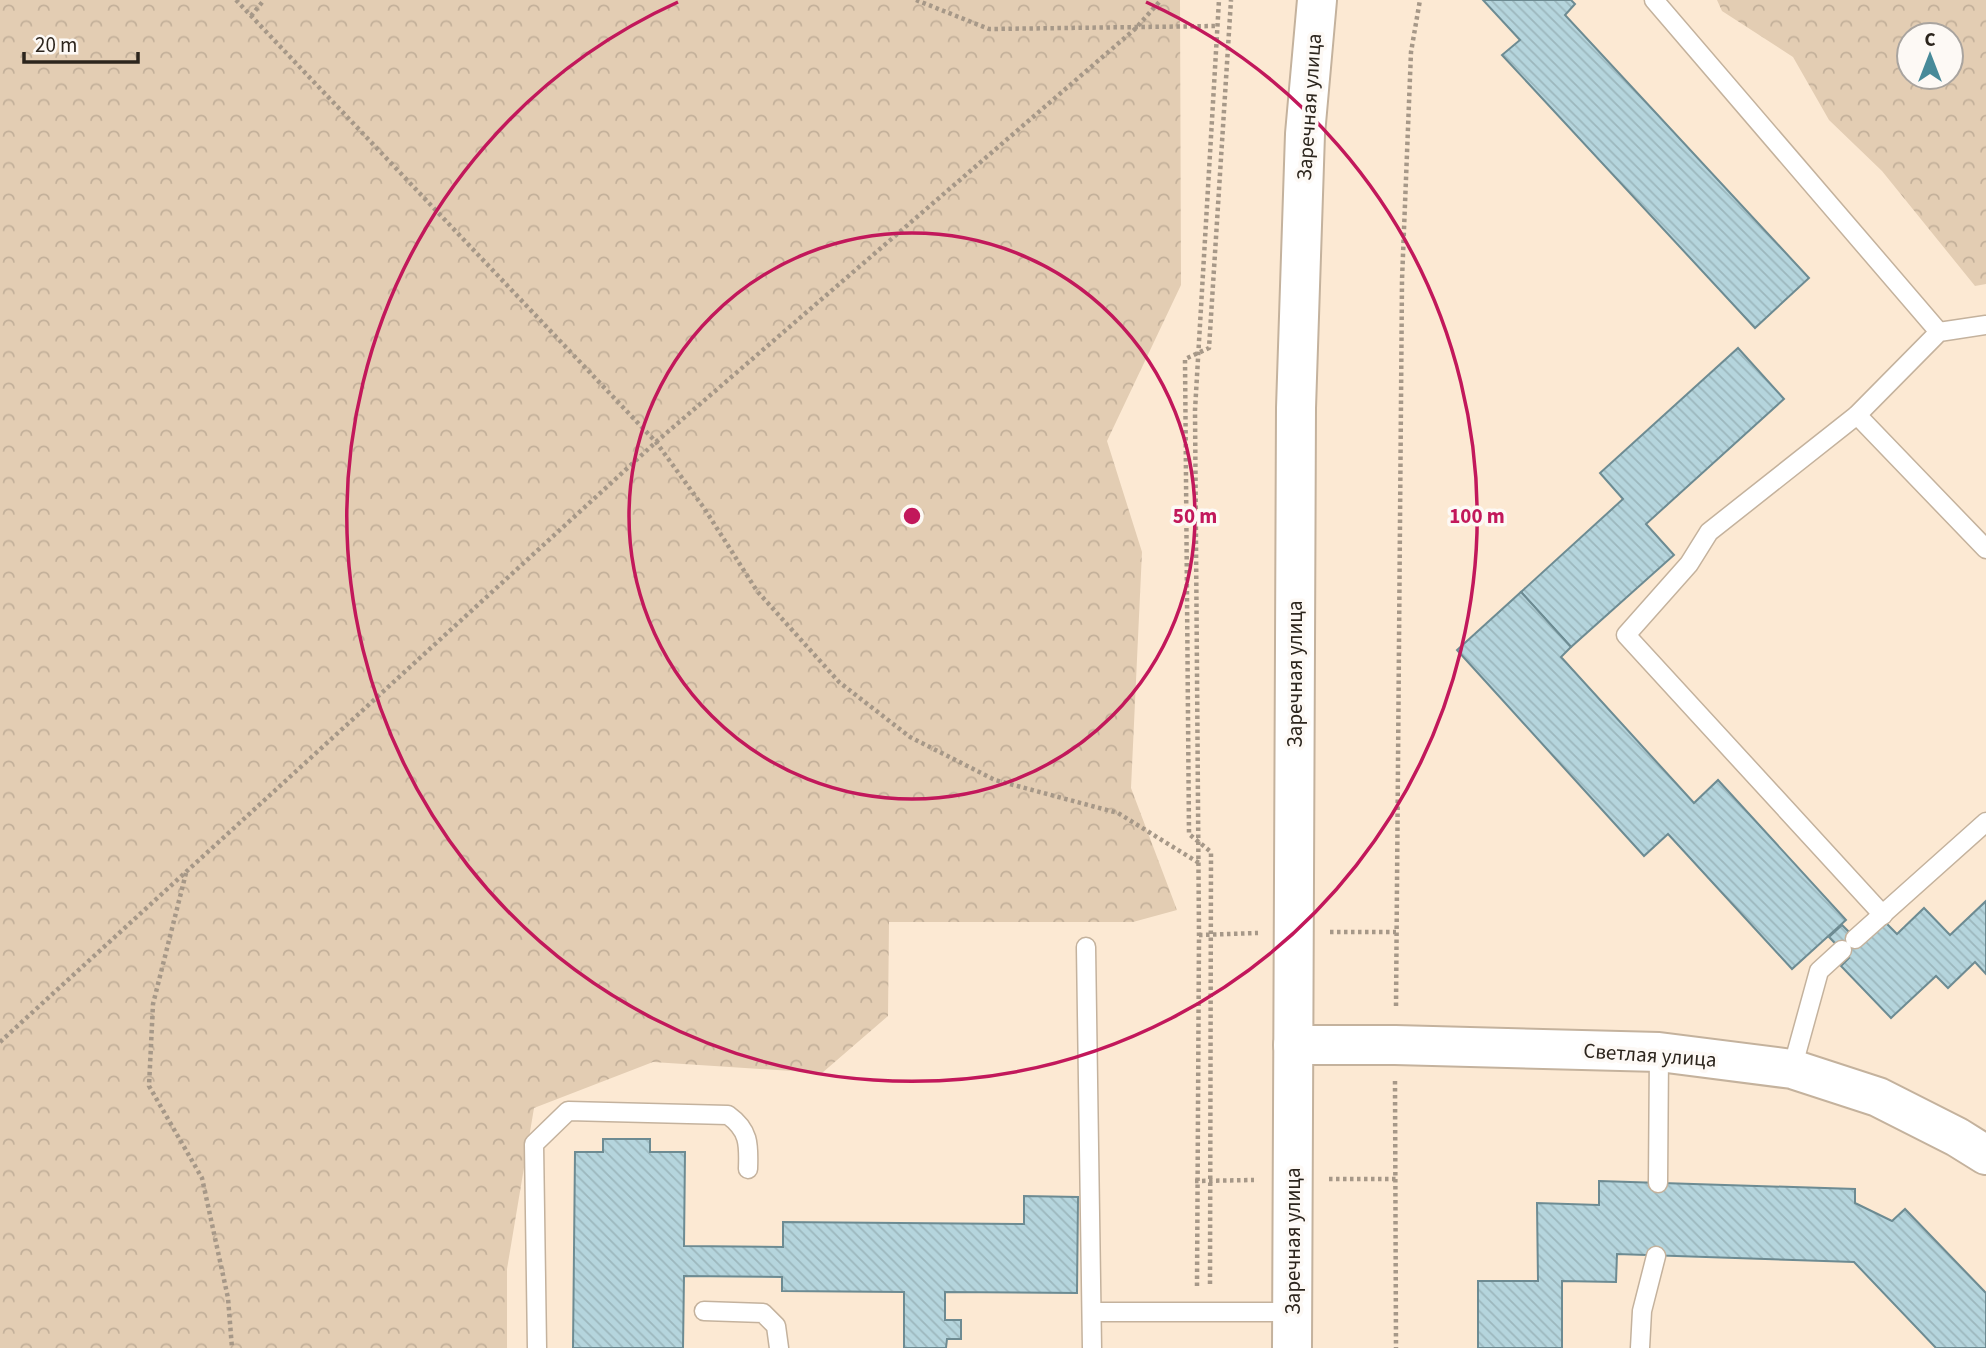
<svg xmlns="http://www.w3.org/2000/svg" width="1986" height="1348" font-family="'Source Sans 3',sans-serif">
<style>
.forest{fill:url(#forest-crowns);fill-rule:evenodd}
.building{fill:url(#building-back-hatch);stroke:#6d8b92;stroke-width:2}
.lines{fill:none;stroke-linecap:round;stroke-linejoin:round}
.service-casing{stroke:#c4b29d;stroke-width:21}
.tertiary-casing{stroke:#c4b29d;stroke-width:42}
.path{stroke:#a69888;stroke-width:4.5;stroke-dasharray:3.5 3.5;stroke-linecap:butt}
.service{stroke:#fff;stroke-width:18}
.tertiary{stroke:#fff;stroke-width:38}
.ring{fill:none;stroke:#c2185b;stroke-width:3.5}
.labels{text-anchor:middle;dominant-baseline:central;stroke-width:7;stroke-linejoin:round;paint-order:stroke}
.street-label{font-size:21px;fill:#2c251d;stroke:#fdf9f5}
.centre{fill:#c2185b;stroke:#fdf9f5;stroke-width:3.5}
.ring-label{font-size:21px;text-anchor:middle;font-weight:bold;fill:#c2185b;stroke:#fdf9f5;stroke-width:7;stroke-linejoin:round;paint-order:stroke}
</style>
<defs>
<pattern id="forest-crowns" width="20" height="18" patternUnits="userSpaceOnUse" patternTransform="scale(1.75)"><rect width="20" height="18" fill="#e3cdb3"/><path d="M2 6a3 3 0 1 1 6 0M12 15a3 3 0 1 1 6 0" fill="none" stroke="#c3b09a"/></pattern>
<pattern id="building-back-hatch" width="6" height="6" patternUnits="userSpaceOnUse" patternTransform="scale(1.75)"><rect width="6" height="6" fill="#b5d5dd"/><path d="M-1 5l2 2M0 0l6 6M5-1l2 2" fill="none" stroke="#9cb7bd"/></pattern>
</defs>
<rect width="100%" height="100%" fill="#fce9d3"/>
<g class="forest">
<path d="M0,0H1180L1181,285L1107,441L1142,552L1131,788L1177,910L1133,922H889L888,1016L822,1073L653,1062L534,1108L507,1269V1348H0Z"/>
<path d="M1717,0H1986V284L1975,286L1882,171L1829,120L1793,57L1722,11ZM1951,35V77H1909V35Z"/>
</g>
<g class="building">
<path d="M1483,0H1571L1575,4L1565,15L1809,278L1755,328L1502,55L1520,40Z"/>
<path d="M1738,348L1784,399L1646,524L1674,555L1571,647L1521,592L1623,499L1600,473Z"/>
<path d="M1521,592L1571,647L1561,657L1694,803L1718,780L1846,920L1792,969L1668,834L1644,856L1457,650Z"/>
<path d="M1986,901V974L1975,962L1948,988L1936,976L1891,1018L1841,966L1849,958L1829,937L1842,925L1861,944L1885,922L1897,934L1924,908L1950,935Z"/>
<path d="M603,1139H650V1152H685L684,1246L783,1247V1222L1024,1224V1196L1078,1197L1077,1293L945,1292V1320H961V1339H947L946,1348H904V1292L782,1291V1277L684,1276L683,1348H573L575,1152H603Z"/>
<path d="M1599,1181L1855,1189V1203L1892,1221L1905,1209L1986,1293V1348H1936L1854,1262L1617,1254L1616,1282L1562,1281V1348H1478V1281H1538L1537,1203L1599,1205Z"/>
</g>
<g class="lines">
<defs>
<g id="service">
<path d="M1654,0L1939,332"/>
<path d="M1857,415L1986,549"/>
<path d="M1883,915L1626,635L1689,564L1709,532L1857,415L1939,332L1986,325"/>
<path d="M1855,939L1986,822"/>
<path d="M1086,947L1092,1348"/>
<path d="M1792,1069L1819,971L1842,950"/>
<path d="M1658,1183L1659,1052"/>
<path d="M704,1311L763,1313L776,1326L779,1348"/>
<path d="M1093,1312H1292"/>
<path d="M537,1348L534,1144L568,1111L728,1115C749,1130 749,1144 748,1169"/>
<path d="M1640,1348L1642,1311L1656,1256"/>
</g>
<g id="tertiary">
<path d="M1293,1045H1395L1659,1052L1792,1069L1878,1097L1957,1137L1986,1155"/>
<path d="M1292,1348L1296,408L1305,134L1317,0"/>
</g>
</defs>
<use href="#service" class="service-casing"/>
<use href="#tertiary" class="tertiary-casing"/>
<g class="path">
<path d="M236,0L656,442L704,508L757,591L839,682L910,737L995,780L1118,813L1199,863"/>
<path d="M916,0L989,29L1217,26"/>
<path d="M251,16L264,0"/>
<path d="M186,873L153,1004L149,1086L202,1178L228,1298L232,1348"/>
<path d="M1330,932H1396"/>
<path d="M1199,935L1258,933"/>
<path d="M1396,1006L1402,280L1411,52L1420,0"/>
<path d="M0,1042L656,442L1135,29L1161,0"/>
<path d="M1395,1081L1396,1348"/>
<path d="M1329,1179H1396"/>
<path d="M1195,1181L1254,1180"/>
<path d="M1210,1284L1211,852L1189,834L1185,359L1209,348L1231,0"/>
<path d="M1197,1286L1199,935L1195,410L1219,0"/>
</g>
<use href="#service" class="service"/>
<use href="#tertiary" class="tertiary"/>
</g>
<g class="ring">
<circle cx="912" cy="516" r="283"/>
<path d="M1146 2A565 565 0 1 1 678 2"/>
</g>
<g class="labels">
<g class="street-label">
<text transform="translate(1309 107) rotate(-86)">Заречная улица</text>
<text transform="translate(1295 674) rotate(-90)">Заречная улица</text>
<text transform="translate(1650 1055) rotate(4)">Светлая улица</text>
<text transform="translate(1293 1241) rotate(-90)">Заречная улица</text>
</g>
</g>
<circle cx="912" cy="516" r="10" class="centre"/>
<g class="ring-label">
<text x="1195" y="523">50 m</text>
<text x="1477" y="523">100 m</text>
</g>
<g transform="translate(1930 56)"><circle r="33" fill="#fdf9f5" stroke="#a9a49f" stroke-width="2"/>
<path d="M0-5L12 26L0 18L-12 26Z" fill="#478a99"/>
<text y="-10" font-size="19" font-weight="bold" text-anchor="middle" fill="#2c251d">С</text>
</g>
<path d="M24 52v10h114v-10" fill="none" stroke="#2c251d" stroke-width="3.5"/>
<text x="35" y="52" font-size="21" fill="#2c251d" stroke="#fdf9f5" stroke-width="5" paint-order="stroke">20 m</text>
</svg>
